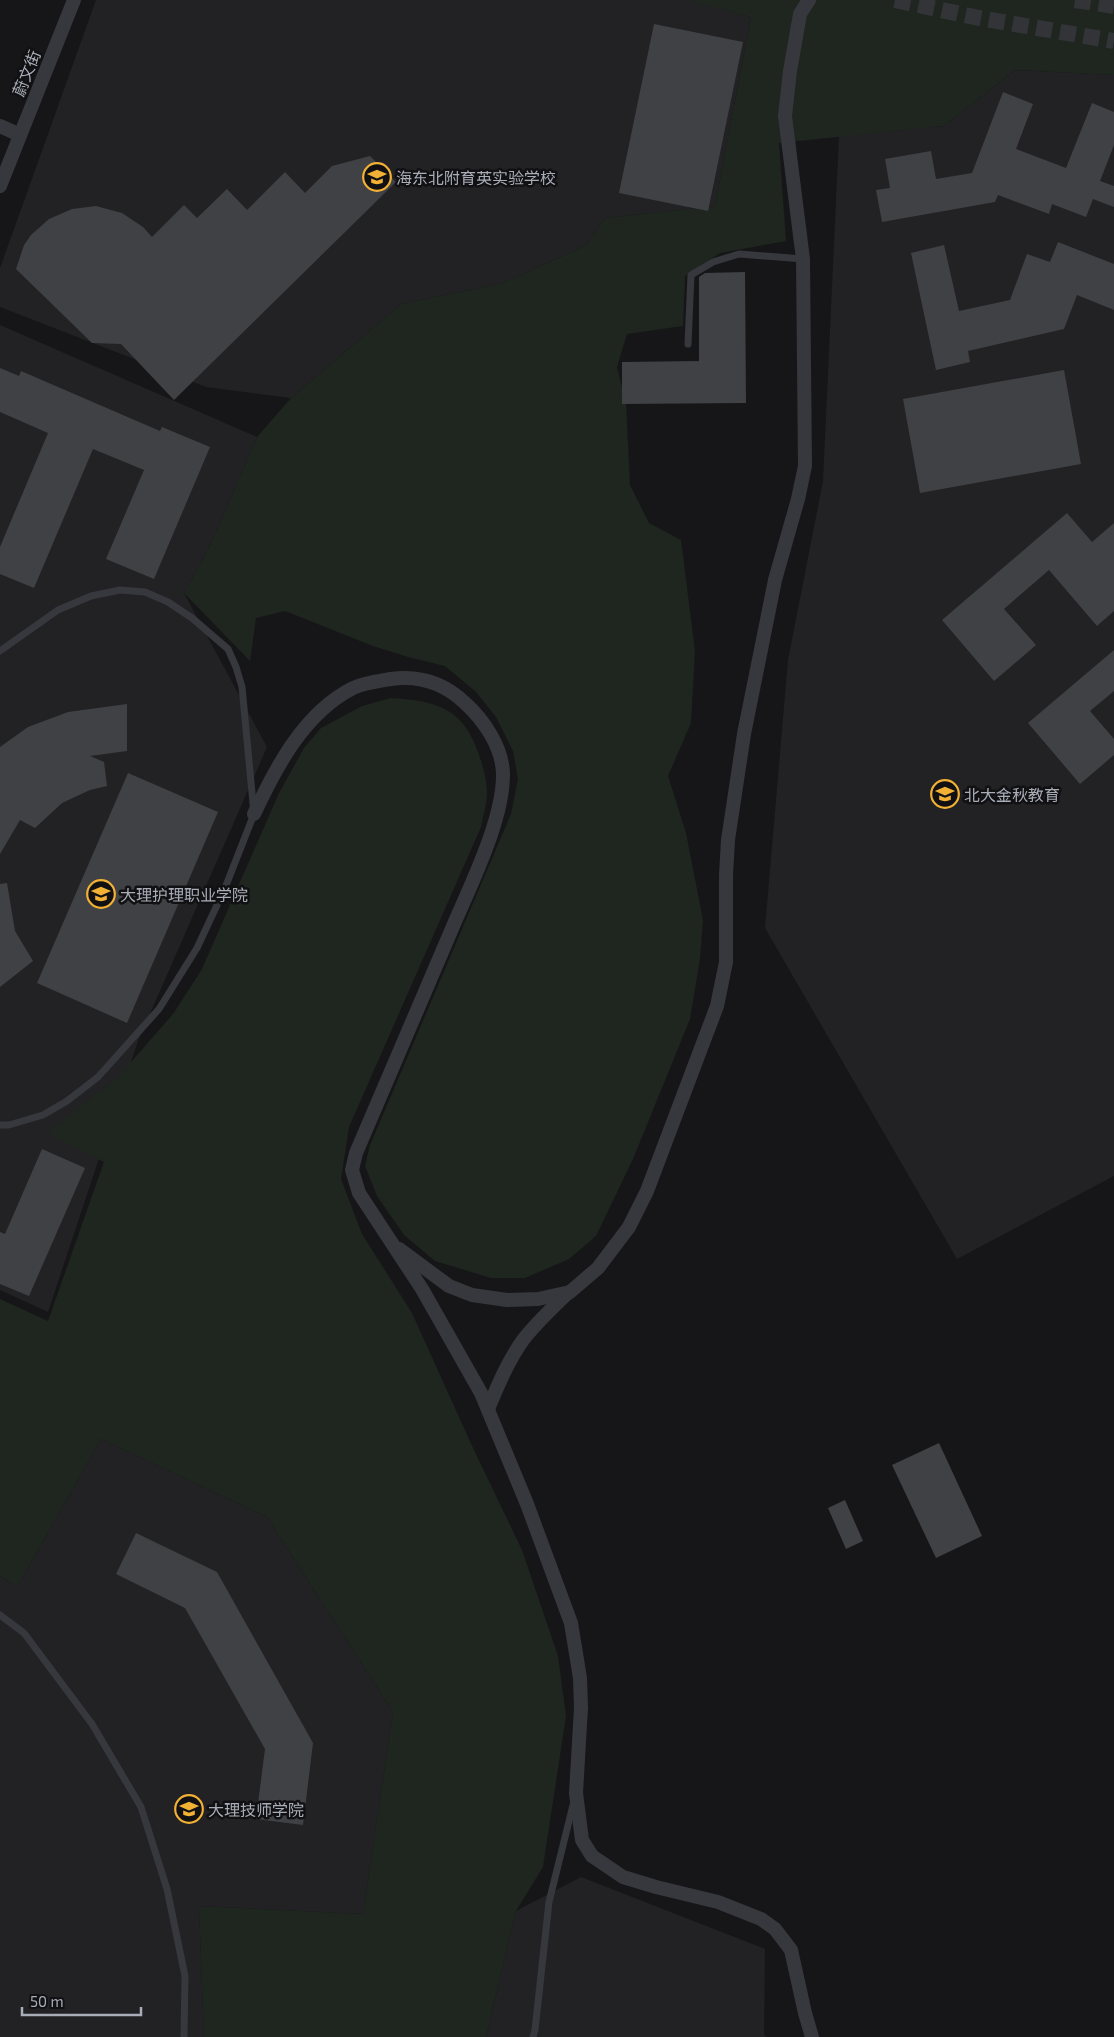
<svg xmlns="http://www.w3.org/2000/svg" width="1114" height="2037" font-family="'Exo 2','Noto Sans SC',sans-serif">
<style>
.built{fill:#222225}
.green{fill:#1e261f}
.building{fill:#404145}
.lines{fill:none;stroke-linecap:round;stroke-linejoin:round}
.tertiary-tunnel{stroke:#333438;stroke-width:16;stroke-dasharray:16 8;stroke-linecap:butt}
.service{stroke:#37383d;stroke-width:7}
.minor{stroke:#37383d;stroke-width:14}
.labels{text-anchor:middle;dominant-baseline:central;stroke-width:5;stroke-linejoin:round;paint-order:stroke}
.street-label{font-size:16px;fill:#a8adb8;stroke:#111113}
.poi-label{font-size:16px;fill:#a8adb8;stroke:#111113;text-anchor:start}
</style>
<rect width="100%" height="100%" fill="#161618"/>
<g class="built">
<path d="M96,0H689L751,17L715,206L605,218L587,245L503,283L401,304L291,398L206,387L0,307V268Z"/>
<path d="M1015,70L1114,75V1176L957,1259L765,928L788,660L823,481L839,136L944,126Z"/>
<path d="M0,325L257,437L210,546L184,593L267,747L138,1041L48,1312L0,1290Z"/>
<path d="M101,1439L267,1517L393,1712L363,1914L199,1906L204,2037H0V1576L17,1587Z"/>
<path d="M581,1877L765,1949L764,2035L767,2037H486L516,1911Z"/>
</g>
<g class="green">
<path d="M685,0H1114V75L1015,70L944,126L779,143L786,241L720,253L685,276L683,326L627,334L617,367L626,403L630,485L649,523L681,540L695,651L691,723L668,776L686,833L703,920L700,959L690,1019L633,1159L596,1236L569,1259L525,1278H491L435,1261L404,1235L377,1196L365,1166L370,1145L511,814L518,779L513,751L496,717L476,692L445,666L408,657L373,646L285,611L256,618L250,661L184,593L210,546L257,437L291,398L401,304L503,283L587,245L605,218L715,206L751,17Z"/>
<path d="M391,698C437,701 464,708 479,755C483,766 487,781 487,793C487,804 483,816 481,827L349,1127L341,1179L362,1234L412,1313L473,1448L522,1550L558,1656L566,1716L543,1867L516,1911L486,2037H204L199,1906L363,1914L393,1712L267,1517L101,1439L17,1587L0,1576V1299L48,1321L104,1162L47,1133L117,1078L173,1014L202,969L279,793L304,748L321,728L362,706Z"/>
</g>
<g class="building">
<path d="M654,24L743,42L708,211L619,193Z"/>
<path d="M1003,92L1033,104L1016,149L1066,168L1092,103L1114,112V145L1100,181L1114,186V207L1093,199L1086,217L1052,204L1049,214L998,195L995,202L882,222L876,190L890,188L885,159L931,151L936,179L972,173Z"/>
<path d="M370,156L396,182L174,400L121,344L92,343L16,269L24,245L31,235L49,219L72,209L96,206L122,213L143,227L152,237L184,205L197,218L227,189L247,210L285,172L305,193L332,166Z"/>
<path d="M1058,242L1114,264V310L1077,295L1064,329L968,351L970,362L936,370L911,253L944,245L959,311L1010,300L1027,254L1050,262Z"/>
<path d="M745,272L746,403L622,404V362L699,361V277L705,273Z"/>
<path d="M0,368L19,376L21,371L160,431L162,427L210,447L154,579L106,559L144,470L93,449L34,588L0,574V547L48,433L0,412Z"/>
<path d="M1064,370L1081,464L920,493L903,399Z"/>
<path d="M1067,513L1092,542L1114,523V611L1097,626L1049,570L1004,609L1036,645L994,681L942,620Z"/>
<path d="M1114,650V691L1090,711L1114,739V755L1080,784L1028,723Z"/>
<path d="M127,704V751L90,756L104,762L107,786L90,790L62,803L35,828L20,820L0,854V747L28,727L68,712Z"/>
<path d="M128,773L218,812L127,1023L37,983Z"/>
<path d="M7,883L15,931L33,961L0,987V884Z"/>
<path d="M42,1149L85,1168L29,1296L0,1284V1232L5,1234Z"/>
<path d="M939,1443L982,1536L936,1558L892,1465Z"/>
<path d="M845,1500L863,1541L846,1549L828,1508Z"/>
<path d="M136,1533L217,1572L313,1743L303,1825L256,1819L265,1749L185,1608L116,1574Z"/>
</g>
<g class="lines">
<g class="tertiary-tunnel">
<path d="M895,0L979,18L1114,41"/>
<path d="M1075,0L1114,6"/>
</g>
<g class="service">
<path d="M688,344L691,275L713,262L739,254L803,259"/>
<path d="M0,651L58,610L91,596L120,590L145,592L168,602L192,618L228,649L236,667L242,687L254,814L225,888L197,948L159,1009L98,1077L67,1101L43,1115L9,1125H0"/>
<path d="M0,1615L24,1633L92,1724L141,1807L167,1889L185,1976L184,2037"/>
<path d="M533,2037L535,2030L549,1902L573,1805"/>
</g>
<g class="minor">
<path d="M0,126L20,135"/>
<path d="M0,186L74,0"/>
<path d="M254,814C276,767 304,713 353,688C364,683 379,681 391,679C420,675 444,683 465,703C484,720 502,747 503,773C504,820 469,888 451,931C419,1005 388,1079 356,1153L352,1170L359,1193L422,1289L481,1393L527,1504L571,1623L580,1678L581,1708L576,1793L582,1840L592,1856L623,1877L656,1887L718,1902L761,1919L775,1929L791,1950L805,2013L812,2037"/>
<path d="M399,1249L449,1286L472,1295L507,1300L538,1299L570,1292L598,1268L629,1227L647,1191L717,1006L726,962V875L728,840L744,734L775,580L798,499L805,466L803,259L785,116L790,71L800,14L809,0"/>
<path d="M488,1409C498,1385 508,1361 523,1340C537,1322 553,1307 569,1292"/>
</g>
</g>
<defs>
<symbol id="university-ring" viewBox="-11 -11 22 22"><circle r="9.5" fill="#111113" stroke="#f2b134" stroke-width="1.5"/><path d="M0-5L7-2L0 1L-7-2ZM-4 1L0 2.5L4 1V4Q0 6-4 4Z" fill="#f2b134"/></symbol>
<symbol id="school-ring" viewBox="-11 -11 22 22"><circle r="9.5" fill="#111113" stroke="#f2b134" stroke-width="1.5"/><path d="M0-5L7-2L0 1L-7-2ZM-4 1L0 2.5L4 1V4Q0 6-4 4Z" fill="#f2b134"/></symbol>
</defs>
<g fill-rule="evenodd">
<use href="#university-ring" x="361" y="161" width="32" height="32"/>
<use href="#school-ring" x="929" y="778" width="32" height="32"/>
<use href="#university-ring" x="85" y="878" width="32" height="32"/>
<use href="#university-ring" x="173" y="1793" width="32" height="32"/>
</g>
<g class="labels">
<g class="street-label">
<text transform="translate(26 73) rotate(-68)">蔚文街</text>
</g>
<g class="poi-label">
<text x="396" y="177">海东北附育英实验学校</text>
<text x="964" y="794">北大金秋教育</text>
<text x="120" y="894">大理护理职业学院</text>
<text x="208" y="1809">大理技师学院</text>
</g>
</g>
<path d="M22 2007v8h119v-8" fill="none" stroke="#a8adb8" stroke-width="2.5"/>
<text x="30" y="2007" font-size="15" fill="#a8adb8" stroke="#111113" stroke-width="4" paint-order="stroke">50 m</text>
</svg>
